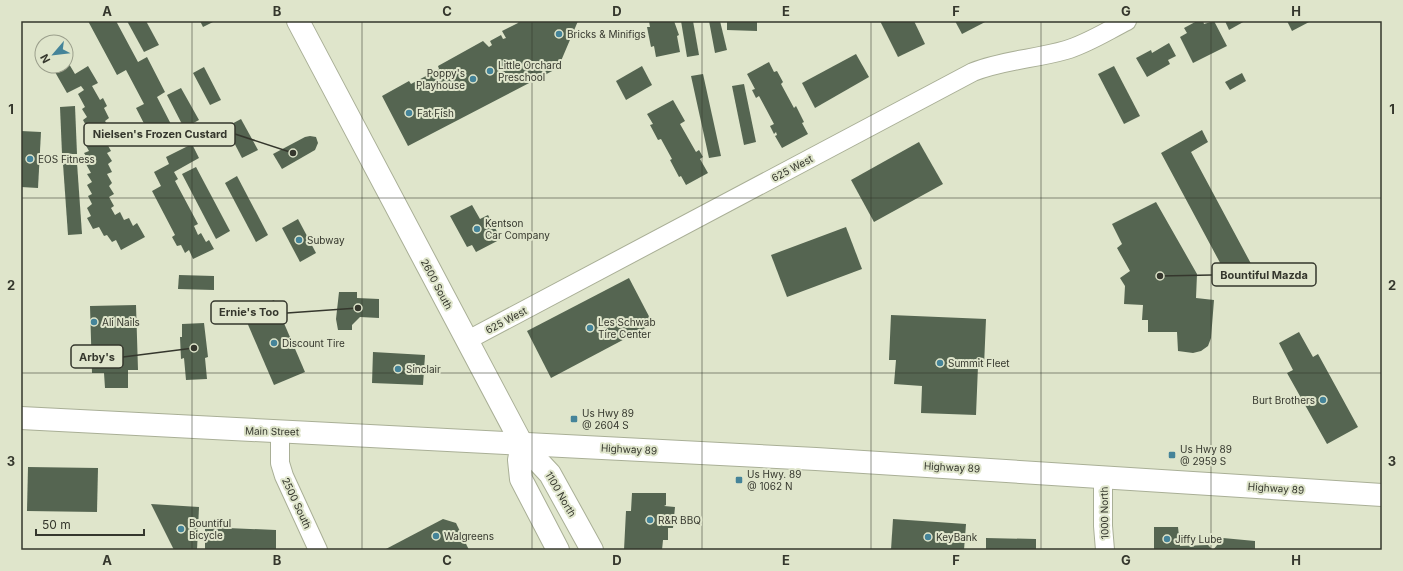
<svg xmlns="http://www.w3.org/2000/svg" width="1403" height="571" font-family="Inter,sans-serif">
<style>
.building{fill:#556551}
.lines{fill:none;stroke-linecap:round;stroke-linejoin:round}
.minor-casing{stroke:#a9af96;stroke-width:20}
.major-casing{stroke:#a9af96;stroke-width:24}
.minor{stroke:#fff;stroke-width:18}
.major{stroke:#fff;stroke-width:22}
.grid{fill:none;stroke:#35372d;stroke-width:1;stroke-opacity:0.55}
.poi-dot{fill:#458499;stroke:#dfe5cb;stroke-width:1.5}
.labels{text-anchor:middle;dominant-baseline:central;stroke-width:4;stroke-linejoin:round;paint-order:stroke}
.poi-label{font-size:10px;fill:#35372d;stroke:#dfe5cb;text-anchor:start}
.street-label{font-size:10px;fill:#35372d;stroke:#dfe5cb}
.leader{fill:none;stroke:#35372d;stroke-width:1.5}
.callout-dot{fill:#35372d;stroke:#dfe5cb;stroke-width:1.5}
.callout{fill:#dfe5cb;stroke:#35372d;stroke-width:1.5}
.callout-label{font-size:11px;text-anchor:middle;font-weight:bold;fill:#35372d}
.neatline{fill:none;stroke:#35372d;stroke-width:1.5}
.grid-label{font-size:13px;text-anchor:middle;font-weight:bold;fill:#35372d}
</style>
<rect width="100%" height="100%" fill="#dfe5cb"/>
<g class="building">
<path d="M88,21H116L138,62L147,57L165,92L157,97L175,132L154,143L136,108L144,104L126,70L117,75Z"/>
<path d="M127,21H146L159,45L144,52Z"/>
<path d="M200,21H215L203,27Z"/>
<path d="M519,21H578L558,68L408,146L382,96L409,81L411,84L439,69L438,66L483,41L489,47L492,45L490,41L501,35L503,39L506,38L502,31L518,23Z"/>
<path d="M649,21H674L679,35L677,36L680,52L656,57L654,46L651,47L647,27H650Z"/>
<path d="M681,21H693L699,55L687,57Z"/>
<path d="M709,21H720L727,50L715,53Z"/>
<path d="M727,21H757V31L727,30Z"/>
<path d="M880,21H914L925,44L898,57Z"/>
<path d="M955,21H987L962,34Z"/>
<path d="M1197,21H1203L1204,24L1214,21L1227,46L1193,63L1180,37L1187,33L1184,28Z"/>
<path d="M1225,21H1245L1229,30Z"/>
<path d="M1287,21H1311L1292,31Z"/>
<path d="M1169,43L1176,56L1168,60L1170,64L1147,77L1136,58L1151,50L1152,53Z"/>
<path d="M856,54L869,77L815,108L802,83Z"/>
<path d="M769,62L774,72L777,71L783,82L781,84L794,108L796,106L804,122L802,123L808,134L782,148L775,136L777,135L776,132L774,134L770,126L774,124L759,96L756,98L752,90L755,89L747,74Z"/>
<path d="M69,64L75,74L88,66L98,83L92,86L100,100L103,98L107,106L104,108L109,118L105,121L109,127L105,131L110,140L106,142L111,151L107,153L112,161L108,164L112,172L107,174L112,183L109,186L114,194L109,197L114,206L111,208L115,215L120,212L124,220L129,218L133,226L137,223L145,237L121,250L116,240L112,242L107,235L104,236L99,227L93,229L87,218L91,216L87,208L92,204L88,196L92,194L87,185L92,182L87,174L91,173L86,164L90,162L84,153L89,151L84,142L89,140L84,131L88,129L83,120L87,117L82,109L85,107L78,94L84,90L81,86L67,93L55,72Z"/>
<path d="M642,66L652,85L626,100L616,81Z"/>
<path d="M1114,66L1140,116L1124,124L1098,74Z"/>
<path d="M204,67L221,100L210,105L193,73Z"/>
<path d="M1242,73L1246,81L1230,90L1225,82Z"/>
<path d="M703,74L721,156L709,158L691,76Z"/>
<path d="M744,84L756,142L744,145L732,86Z"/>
<path d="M181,88L199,120L184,128L167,95Z"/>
<path d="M673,100L685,121L680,124L696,152L699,150L703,157L700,159L708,173L686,185L681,176L679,177L670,160L672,159L661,139L658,140L650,125L653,124L647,114Z"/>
<path d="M75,106L77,154H62L60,107Z"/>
<path d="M241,119L258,150L242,158L226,127Z"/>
<path d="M1202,130L1208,142L1191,152L1256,273L1232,285L1161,153Z"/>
<path d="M21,131L41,132L38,188L21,187Z"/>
<path d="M310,136L316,137L318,143L315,150L282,169L273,154L305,137Z"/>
<path d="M919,142L943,184L874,222L851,180Z"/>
<path d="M192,144L199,158L174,172L178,179L175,181L198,224L194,226L198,235L201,233L206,242L209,240L214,249L193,259L189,250L185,253L181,245L177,246L172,237L175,235L152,191L161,186L154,172L169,164L166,157Z"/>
<path d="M77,163L82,234L68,235L63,164Z"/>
<path d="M196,167L230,231L216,239L182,174Z"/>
<path d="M237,176L268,235L256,242L225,183Z"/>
<path d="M1156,202L1197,274L1196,298L1214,300L1211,338L1208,346L1201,351L1193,353L1178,351L1177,332H1148V320H1142L1143,305L1124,304L1125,286L1120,278L1130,271L1117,248L1122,244L1112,224Z"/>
<path d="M472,205L480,219L488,215L501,239L476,252L472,245L467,247L450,216Z"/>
<path d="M298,219L316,253L300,262L282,228Z"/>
<path d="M846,227L862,269L787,297L771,255Z"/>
<path d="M179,275L214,276V290L178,289Z"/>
<path d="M629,278L653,324L551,378L527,331Z"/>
<path d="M339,292H357V298L379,299V318L360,317L352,325V330H338L336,319Z"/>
<path d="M274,300L305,372L274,385L243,313Z"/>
<path d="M136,305L138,370H128V388H105L104,373H92L90,306Z"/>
<path d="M891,315L986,319L984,366H978L976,415L921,413L922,386L894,384L896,360H889Z"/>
<path d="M204,323L208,357L205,358L207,379L186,380L184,358L181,359L180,337H182V324Z"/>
<path d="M1299,332L1313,357L1318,354L1358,427L1327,444L1287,373L1293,370L1279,343Z"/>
<path d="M373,352L425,355L423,385L372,383Z"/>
<path d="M28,467L98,468L97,512L27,511Z"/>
<path d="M632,493H666V505L664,506L675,507L673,528H668V540H663L662,550H624L626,511H631Z"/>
<path d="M151,504L199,507L197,550H174Z"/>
<path d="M443,519L456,523L469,550H384Z"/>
<path d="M893,519L966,524L964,550H891Z"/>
<path d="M205,521H227V528L276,530V550H205Z"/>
<path d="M1154,527H1178L1180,546L1208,545L1213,550L1223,538L1255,541V550H1154Z"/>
<path d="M986,538L1036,539V550H986Z"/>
</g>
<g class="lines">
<defs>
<g id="minor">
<path d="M466,341L973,72C1003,60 1035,59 1066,50C1087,44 1107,31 1127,21"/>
<path d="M280,431V463L284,476L318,550"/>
<path d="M1103,476V526L1105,550"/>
</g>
<g id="major">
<path d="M298,21L522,444L550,474L592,550"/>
<path d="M21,418L816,459L1382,495"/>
<path d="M522,444L519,460L521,479L558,550"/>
</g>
</defs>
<use href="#minor" class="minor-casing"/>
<use href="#major" class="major-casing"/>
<use href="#minor" class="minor"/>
<use href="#major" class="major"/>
</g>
<path class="grid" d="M192,21V550M362,21V550M532,21V550M702,21V550M871,21V550M1041,21V550M1211,21V550M21,198H1382M21,373H1382"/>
<g class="poi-dot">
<circle cx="559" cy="34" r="4"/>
<circle cx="490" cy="71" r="4"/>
<circle cx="473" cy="79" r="4"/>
<circle cx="409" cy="113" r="4"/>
<circle cx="30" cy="159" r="4"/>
<circle cx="477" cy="229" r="4"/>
<circle cx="299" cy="240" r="4"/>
<circle cx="94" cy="322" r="4"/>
<circle cx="590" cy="328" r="4"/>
<circle cx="274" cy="343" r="4"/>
<circle cx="940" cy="363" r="4"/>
<circle cx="398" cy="369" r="4"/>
<circle cx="1323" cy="400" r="4"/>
<rect x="570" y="415" width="8" height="8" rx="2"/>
<rect x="1168" y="451" width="8" height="8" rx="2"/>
<rect x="735" y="476" width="8" height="8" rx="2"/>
<circle cx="650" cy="520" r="4"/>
<circle cx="181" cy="529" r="4"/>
<circle cx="436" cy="536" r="4"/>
<circle cx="928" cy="537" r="4"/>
<circle cx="1167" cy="539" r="4"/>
</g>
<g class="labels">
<g class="poi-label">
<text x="567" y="34">Bricks &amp; Minifigs</text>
<text x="498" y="65">Little Orchard<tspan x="498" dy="12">Preschool</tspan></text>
<text x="465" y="73" text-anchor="end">Poppy's<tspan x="465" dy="12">Playhouse</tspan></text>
<text x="417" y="113">Fat Fish</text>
<text x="38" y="159">EOS Fitness</text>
<text x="485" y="223">Kentson<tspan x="485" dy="12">Car Company</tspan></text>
<text x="307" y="240">Subway</text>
<text x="102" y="322">Ali Nails</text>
<text x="598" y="322">Les Schwab<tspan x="598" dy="12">Tire Center</tspan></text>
<text x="282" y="343">Discount Tire</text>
<text x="948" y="363">Summit Fleet</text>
<text x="406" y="369">Sinclair</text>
<text x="1315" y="400" text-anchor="end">Burt Brothers</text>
<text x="582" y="413">Us Hwy 89<tspan x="582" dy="12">@ 2604 S</tspan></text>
<text x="1180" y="449">Us Hwy 89<tspan x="1180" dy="12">@ 2959 S</tspan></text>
<text x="747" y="474">Us Hwy. 89<tspan x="747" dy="12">@ 1062 N</tspan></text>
<text x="658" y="520">R&amp;R BBQ</text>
<text x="189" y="523">Bountiful<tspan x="189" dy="12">Bicycle</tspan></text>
<text x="444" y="536">Walgreens</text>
<text x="936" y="537">KeyBank</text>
<text x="1175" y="539">Jiffy Lube</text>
</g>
<g class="street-label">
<text transform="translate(792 168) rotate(-28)">625 West</text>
<text transform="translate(437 284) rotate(62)">2600 South</text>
<text transform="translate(506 320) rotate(-28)">625 West</text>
<text transform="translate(272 431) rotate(1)">Main Street</text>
<text transform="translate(629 449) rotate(3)">Highway 89</text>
<text transform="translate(952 467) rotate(3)">Highway 89</text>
<text transform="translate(1276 488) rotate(4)">Highway 89</text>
<text transform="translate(561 494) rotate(60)">1100 North</text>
<text transform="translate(297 503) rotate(65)">2500 South</text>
<text transform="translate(1104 513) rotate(-91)">1000 North</text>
</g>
</g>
<path class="leader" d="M293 153L235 134M1160 276L1212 275M358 308L287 313M194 348L123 357"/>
<g class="callout-dot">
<circle cx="293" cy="153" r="4"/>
<circle cx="1160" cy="276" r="4"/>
<circle cx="358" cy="308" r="4"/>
<circle cx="194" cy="348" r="4"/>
</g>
<g class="callout">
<rect x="84" y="123" width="151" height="23" rx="4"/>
<rect x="1212" y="263" width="104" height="23" rx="4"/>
<rect x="211" y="301" width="76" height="23" rx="4"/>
<rect x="71" y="345" width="52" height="23" rx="4"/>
</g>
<g class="callout-label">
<text x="160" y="138">Nielsen's Frozen Custard</text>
<text x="1264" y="279">Bountiful Mazda</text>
<text x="249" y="316">Ernie's Too</text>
<text x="97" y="361">Arby's</text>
</g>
<rect width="1403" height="571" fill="none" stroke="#dfe5cb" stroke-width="44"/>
<g transform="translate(54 54) rotate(242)"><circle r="19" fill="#dfe5cb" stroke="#9b9f8c"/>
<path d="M0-3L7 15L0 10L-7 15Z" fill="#458499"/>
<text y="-6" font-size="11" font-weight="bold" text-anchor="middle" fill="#35372d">N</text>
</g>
<path d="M36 529v6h108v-6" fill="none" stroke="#35372d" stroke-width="2"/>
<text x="42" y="529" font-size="12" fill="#35372d" stroke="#dfe5cb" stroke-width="3" paint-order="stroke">50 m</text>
<rect x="22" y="22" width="1359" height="527" class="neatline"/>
<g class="grid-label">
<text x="107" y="16">A</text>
<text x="277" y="16">B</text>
<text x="447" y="16">C</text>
<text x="617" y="16">D</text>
<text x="786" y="16">E</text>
<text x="956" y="16">F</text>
<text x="1126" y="16">G</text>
<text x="1296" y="16">H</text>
<text x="11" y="114">1</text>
<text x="1392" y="114">1</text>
<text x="11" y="290">2</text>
<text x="1392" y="290">2</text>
<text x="11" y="466">3</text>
<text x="1392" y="466">3</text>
<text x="107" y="565">A</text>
<text x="277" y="565">B</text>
<text x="447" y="565">C</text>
<text x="617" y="565">D</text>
<text x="786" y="565">E</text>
<text x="956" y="565">F</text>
<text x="1126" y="565">G</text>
<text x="1296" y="565">H</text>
</g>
</svg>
